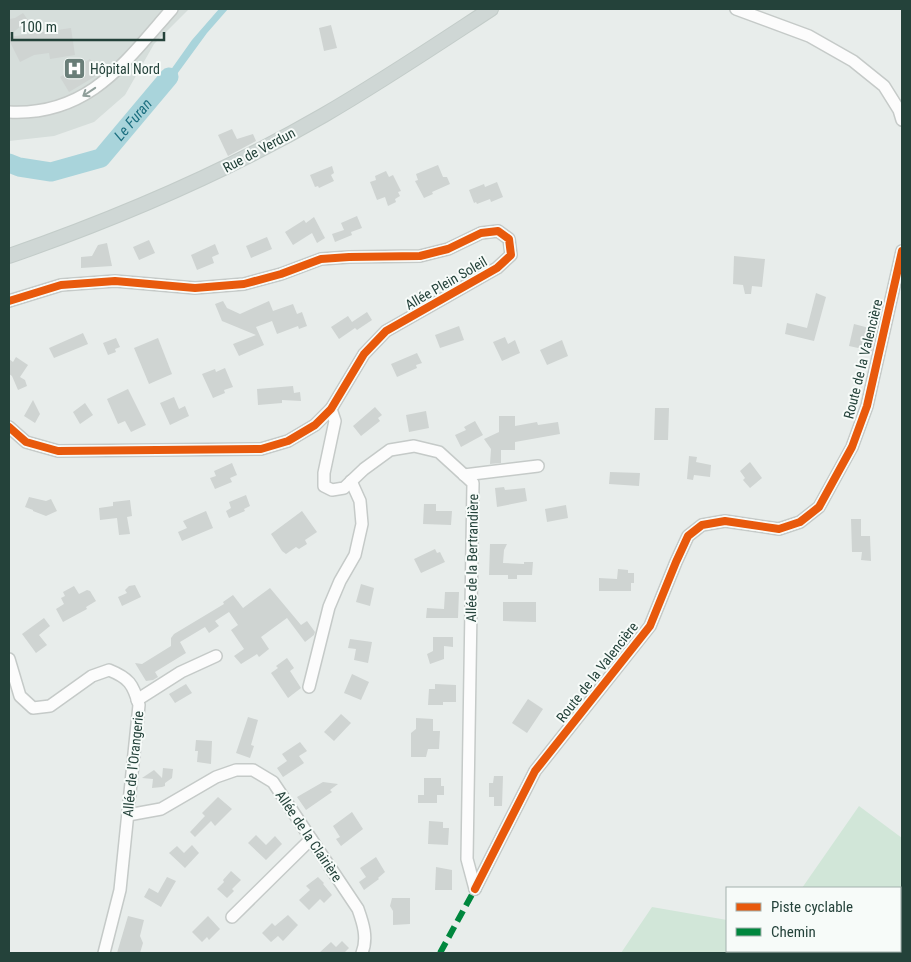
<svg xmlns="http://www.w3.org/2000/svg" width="911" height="962" font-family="'Roboto Condensed',sans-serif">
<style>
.built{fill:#d6dedb}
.green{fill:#d1e6d8}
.water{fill:#a9d4db}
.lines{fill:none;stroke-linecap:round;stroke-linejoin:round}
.river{stroke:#a9d4db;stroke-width:19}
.building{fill:#cfd4d2}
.minor-casing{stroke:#c5cac8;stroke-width:14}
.major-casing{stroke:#c3ccc9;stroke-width:16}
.minor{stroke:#fcfcfc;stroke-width:11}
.major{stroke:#cfd7d5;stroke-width:14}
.quiet{stroke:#00873e;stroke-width:6;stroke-dasharray:12 6;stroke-linecap:butt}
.cycleway-casing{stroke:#f7fbf9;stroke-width:11}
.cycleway{stroke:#e8590c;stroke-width:8}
.oneway{stroke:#909f9b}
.labels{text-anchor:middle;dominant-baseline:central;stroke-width:4;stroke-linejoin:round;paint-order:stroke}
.poi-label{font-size:14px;fill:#24423a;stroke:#f7fbf9;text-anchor:start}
.street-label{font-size:14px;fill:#24423a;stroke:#f7fbf9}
.water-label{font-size:15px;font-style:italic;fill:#1c6f80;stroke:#f7fbf9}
</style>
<rect width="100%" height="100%" fill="#e8edeb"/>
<path class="built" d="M9,9H189L154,44L125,95L94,122L54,136L9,141Z"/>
<path class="green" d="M859,806L902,838V953H621L652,907L727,920V951H900V888H802Z"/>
<path class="water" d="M219,9H228L207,33L142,122L102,163L88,170L69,175L49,176L29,170L9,169V162L69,168L92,160L117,141L122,134L141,112L192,40Z"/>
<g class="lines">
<path class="river" id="s1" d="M9,163L19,167L51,172L101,158L169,77"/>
</g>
<g class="building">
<path d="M23,13L28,20L9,36V19L15,18Z"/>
<path d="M331,25L337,48L324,51L319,28Z"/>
<path d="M71,28L75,55L50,59L49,53L34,55L20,62L9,40V37Z"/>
<path d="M90,59L99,74L69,92L60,77Z"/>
<path d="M232,129L237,139L253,134L256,141L228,156L218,135Z"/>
<path d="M438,165L443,177H447L450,184L432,192L433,194L424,198L415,181L418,180L416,174Z"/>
<path d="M332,166L334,173L331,175L334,181L319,188L318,186L315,187L310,175Z"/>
<path d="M386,171L389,177L393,175L401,191L398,192L400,196L395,199L396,202L388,206L385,197L377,200L370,182L376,180L375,176Z"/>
<path d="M497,182L503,197L491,202L490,199L477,204L476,202L474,203L469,190L484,184L485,187Z"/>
<path d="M357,216L362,228L351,232L352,235L335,242L332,234L344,230L341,223Z"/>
<path d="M314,217L325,238L317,243L312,233L293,245L285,232L304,220L306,223Z"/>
<path d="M267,237L272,249L251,258L246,246Z"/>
<path d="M149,240L155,253L139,260L133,247Z"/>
<path d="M107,243L112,266L81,268V257L92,256L98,245Z"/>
<path d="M215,244L219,254L212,257L214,263L197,270L191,255Z"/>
<path d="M734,256L765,259L762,287L752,286L751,294H745L743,285L733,284Z"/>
<path d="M816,293L826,297L814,341L785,334L787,323L807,328Z"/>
<path d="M223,301L227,308L240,314L269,301L273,311L293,304L297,314L302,312L307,326L299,329L298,326L277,334L272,321L256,327L264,345L239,356L233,344L256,335L222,321L215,304Z"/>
<path d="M367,312L372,320L357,330L355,328L339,339L331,327L348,316L352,322Z"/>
<path d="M854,324L877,330L872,351L849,346Z"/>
<path d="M459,326L464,340L440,348L435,335Z"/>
<path d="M83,333L88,344L54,358L49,348Z"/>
<path d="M505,337L508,344L515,340L520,353L502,361L493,342Z"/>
<path d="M116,338L120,347L115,349L116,352L108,355L103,343Z"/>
<path d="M158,338L172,374L149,384L134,348Z"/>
<path d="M562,340L568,356L547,365L540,350Z"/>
<path d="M417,353L422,363L416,365L417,368L397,377L391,364Z"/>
<path d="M16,357L28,365L20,377L25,380L27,386L18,390L12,376L9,374V359L13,362Z"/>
<path d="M225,368L233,387L224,390L225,393L213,398L202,374L215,369L216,372Z"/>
<path d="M293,386L294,393L300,392L301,401L282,400V403L258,405L257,389Z"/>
<path d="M128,389L146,425L131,432L125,421L118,424L107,399Z"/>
<path d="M174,397L179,409L185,406L189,416L170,425L160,403Z"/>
<path d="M33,400L40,414L35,423L24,416Z"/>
<path d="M85,403L93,415L80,424L73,412Z"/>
<path d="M375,407L382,415L378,418L380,421L361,436L353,426Z"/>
<path d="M655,408H669L668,440H654Z"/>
<path d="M426,411L429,428L409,432L406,415Z"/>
<path d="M499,416H515V426L537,422L538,425L558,422L560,434L515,442V450H501V463L490,464L491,449L484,439L499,432Z"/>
<path d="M475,421L483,435L461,447L455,435L466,430L464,427Z"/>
<path d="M689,456L697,457L696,462L711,465L710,477L694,475L693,480L687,479Z"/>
<path d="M750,462L762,478L750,488L743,480L745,478L740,471Z"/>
<path d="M232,463L237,475L230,478L232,482L215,489L210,478L216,476L214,471Z"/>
<path d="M610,472L640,473L639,486L609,484Z"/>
<path d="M504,487L505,490L525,488L527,501L497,507L495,488Z"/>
<path d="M246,495L250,506L244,509L245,511L229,518L226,511L231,508L229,502Z"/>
<path d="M29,497L46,501L51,499L57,511L46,516L33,511V510L25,507Z"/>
<path d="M130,500L132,516L127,517L130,534L119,535L117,518L100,520L99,508L113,506V502Z"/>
<path d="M424,504H436V511H452L451,525L423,524Z"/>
<path d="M566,505L568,518L547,522L545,509Z"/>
<path d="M206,511L213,528L182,541L178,532L187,528L183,521Z"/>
<path d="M302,511L317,532L305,540L307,544L299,549L296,547L286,554L282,551L271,534Z"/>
<path d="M851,519H861V536H870L871,561L861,560L862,552H852Z"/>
<path d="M490,544H507L504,550L503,563L524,564V562H533L532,575H517V579H508V575H489Z"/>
<path d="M435,549L437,553L440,552L445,562L421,573L414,559Z"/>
<path d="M618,569L628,570V573H634V583H631V591H599V578L617,579Z"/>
<path d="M361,584L374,588L370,606L356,602Z"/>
<path d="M135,585L141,597L122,606L118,597L127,593L125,590L129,586Z"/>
<path d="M74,586L79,594L87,590L90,591L96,601L86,607L87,609L63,622L56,609L64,604L61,598L65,596L63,592Z"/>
<path d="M270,588L301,625L307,621L315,632L314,635L305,642L287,618L261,637L269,649L259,657L257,654L241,664L234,656L244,649L231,630L238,625L229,612L215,621L219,626L209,633L205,627L180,642L186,653L155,672L158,677L153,680L146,681L135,663L142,664L171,646V638L174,634L224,604L223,602L233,595L243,608Z"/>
<path d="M445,592H459L458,618H426L427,608L444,609Z"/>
<path d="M503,602H536V622L503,621Z"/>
<path d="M44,618L50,626L39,635L47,645L36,653L22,634Z"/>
<path d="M433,637H453V647L444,646V659L430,664L427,654L433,651Z"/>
<path d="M350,639L372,642L368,663L354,660L356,649L348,648Z"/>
<path d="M287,658L294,668L290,671L301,688L288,698L271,673L278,668L276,666Z"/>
<path d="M352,674L369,682L361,700L344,693Z"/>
<path d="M186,684L192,693L175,703L169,694Z"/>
<path d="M435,684L456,685V702H443V705H428L429,689H435Z"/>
<path d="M528,699L543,709L527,733L512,723Z"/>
<path d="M341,714L351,723L334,741L324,732Z"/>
<path d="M248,717L258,720L251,745L254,746L250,758L236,753Z"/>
<path d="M416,718L433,719V731H440L439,749H428L426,757H411V733L416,729Z"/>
<path d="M196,740L212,741L211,764L197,762L198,751H195Z"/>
<path d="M300,742L307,751L299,756L304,763L283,777L277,768L287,761L282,754Z"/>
<path d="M163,768L173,769L172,778L165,783V786L162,787L152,788L153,779L142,778L154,770L162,778Z"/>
<path d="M494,776H503L502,806H494V797H489V783H493Z"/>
<path d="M424,778H441V786H444V795H437V803H418V795H424Z"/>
<path d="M323,782L338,784L330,790L332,792L306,810L297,797Z"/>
<path d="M218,797L232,809L215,826L211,821L195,837L190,832L205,816L202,813Z"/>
<path d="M352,812L363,829L341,846L336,839L340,837L333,826Z"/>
<path d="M429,821L443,822V828H449L448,845L428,844Z"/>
<path d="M256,835L266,845L275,836L282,844L266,860L248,843Z"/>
<path d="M192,845L199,853L185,868L169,853L177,846L184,853Z"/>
<path d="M376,857L385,872L378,878L379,879L364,890L359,882L366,877L360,868Z"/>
<path d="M436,867L452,870V890H435Z"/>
<path d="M231,871L241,880L232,889L234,891L227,898L217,889L224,882L223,880Z"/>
<path d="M167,877L176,881L161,907L144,897L149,888L158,893Z"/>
<path d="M318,877L324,883L323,884L332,895L324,903L320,899L309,910L299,900L310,890L306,886Z"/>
<path d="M392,898H410V924L393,925V911L390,906Z"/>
<path d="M288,915L298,925L283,941L278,936L271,942L262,933L272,923L275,926Z"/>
<path d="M128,916L144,920L140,936L143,943L140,953H117Z"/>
<path d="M208,916L220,929L209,940L207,937L202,942L192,932Z"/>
<path d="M342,941L349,948L344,953H319L331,942L336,947Z"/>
</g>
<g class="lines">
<defs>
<g id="minor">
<path d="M736,9L809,36L853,61L884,86L899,110L902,120"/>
<path d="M9,112C89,116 125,62 172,9"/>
<path d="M9,301L61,285L115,281L195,288L244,284L281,274L321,259L349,257L420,256L448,249L481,233L498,231L509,239L511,255L497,268L386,331L364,354L331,409L315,425L288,441L261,449L58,451L26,442L9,427"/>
<path d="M331,409L335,421L324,473V486L332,490L344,488L364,469L390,450L414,446L439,452L473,483L467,859L475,889"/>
<path d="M464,475L538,466"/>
<path d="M9,659L20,696L33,708L50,706L92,676L109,670C129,678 133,684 139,705L120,890L104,953"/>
<path d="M309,687L329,607L340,581L355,555L362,524L360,501L351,481"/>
<path d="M137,700L181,672L216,656"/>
<path d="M128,815L161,809L216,777L236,770H253L273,782L358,909C363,923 368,938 362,953"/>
<path d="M475,889L535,771L650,626L676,562L688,536L702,525L725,521L779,529L800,522L819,507L852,447L867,406L902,251"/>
<path d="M232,917L311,839"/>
</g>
<path id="major" d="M9,256C118,218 224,173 324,115C381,82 436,45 491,9"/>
</defs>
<use href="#minor" class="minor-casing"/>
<use href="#major" class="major-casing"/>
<use href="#minor" class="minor"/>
<use href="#major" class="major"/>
<path class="quiet" d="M440,953L475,889"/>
<defs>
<g id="cycleway">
<path d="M9,301L61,285L115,281L195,288L244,284L281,274L321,259L349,257L420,256L448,249L481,233L498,231L509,239L511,255L497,268L386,331L364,354L331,409L315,425L288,441L261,449L58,451L26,442L9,427"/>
<path d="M475,889L535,771L650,626L676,562L688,536L702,525L725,521L779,529L800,522L819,507L852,447L867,406L902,251"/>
</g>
</defs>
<use href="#cycleway" class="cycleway-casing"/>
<use href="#cycleway" class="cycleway"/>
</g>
<defs><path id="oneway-shaft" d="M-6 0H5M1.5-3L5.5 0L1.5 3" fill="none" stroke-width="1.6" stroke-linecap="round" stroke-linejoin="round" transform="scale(1.25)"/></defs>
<use class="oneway" href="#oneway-shaft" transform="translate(89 92) rotate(146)"/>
<defs>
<symbol id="hospital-square" viewBox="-11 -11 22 22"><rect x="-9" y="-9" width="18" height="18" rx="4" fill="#697e78" stroke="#f7fbf9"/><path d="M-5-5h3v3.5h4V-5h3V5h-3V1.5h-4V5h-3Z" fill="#fff"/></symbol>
</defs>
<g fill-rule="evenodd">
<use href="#hospital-square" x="62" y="56" width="25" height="25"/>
</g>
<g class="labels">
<g class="poi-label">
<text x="90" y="69">Hôpital Nord</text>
</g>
<g class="street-label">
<text transform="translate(259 150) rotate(-28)">Rue de Verdun</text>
<text transform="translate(446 283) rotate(-30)">Allée Plein Soleil</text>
<text transform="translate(863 359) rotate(-76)">Route de la Valencière</text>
<text transform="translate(472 558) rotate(-89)">Allée de la Bertrandière</text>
<text transform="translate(597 672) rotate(-52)">Route de la Valencière</text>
<text transform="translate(133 764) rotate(-84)">Allée de l'Orangerie</text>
<text transform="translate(309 836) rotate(56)">Allée de la Clairière</text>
</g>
<g class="water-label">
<text stroke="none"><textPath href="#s1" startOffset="145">Le Furan</textPath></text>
</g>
</g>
<rect width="911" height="962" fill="none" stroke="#24423a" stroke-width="20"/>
<rect x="726" y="887" width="175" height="65" fill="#f7fbf9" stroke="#a3b1ad"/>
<rect x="736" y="903" width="25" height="8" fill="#e8590c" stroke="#a3b1ad"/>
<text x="771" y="912" font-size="15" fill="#24423a">Piste cyclable</text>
<rect x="736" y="928" width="25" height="8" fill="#00873e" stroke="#a3b1ad"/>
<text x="771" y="937" font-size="15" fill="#24423a">Chemin</text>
<path d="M12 32v8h152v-8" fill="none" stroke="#24423a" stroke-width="2.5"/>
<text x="20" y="32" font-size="15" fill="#24423a" stroke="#f7fbf9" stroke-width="4" paint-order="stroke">100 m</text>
</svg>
